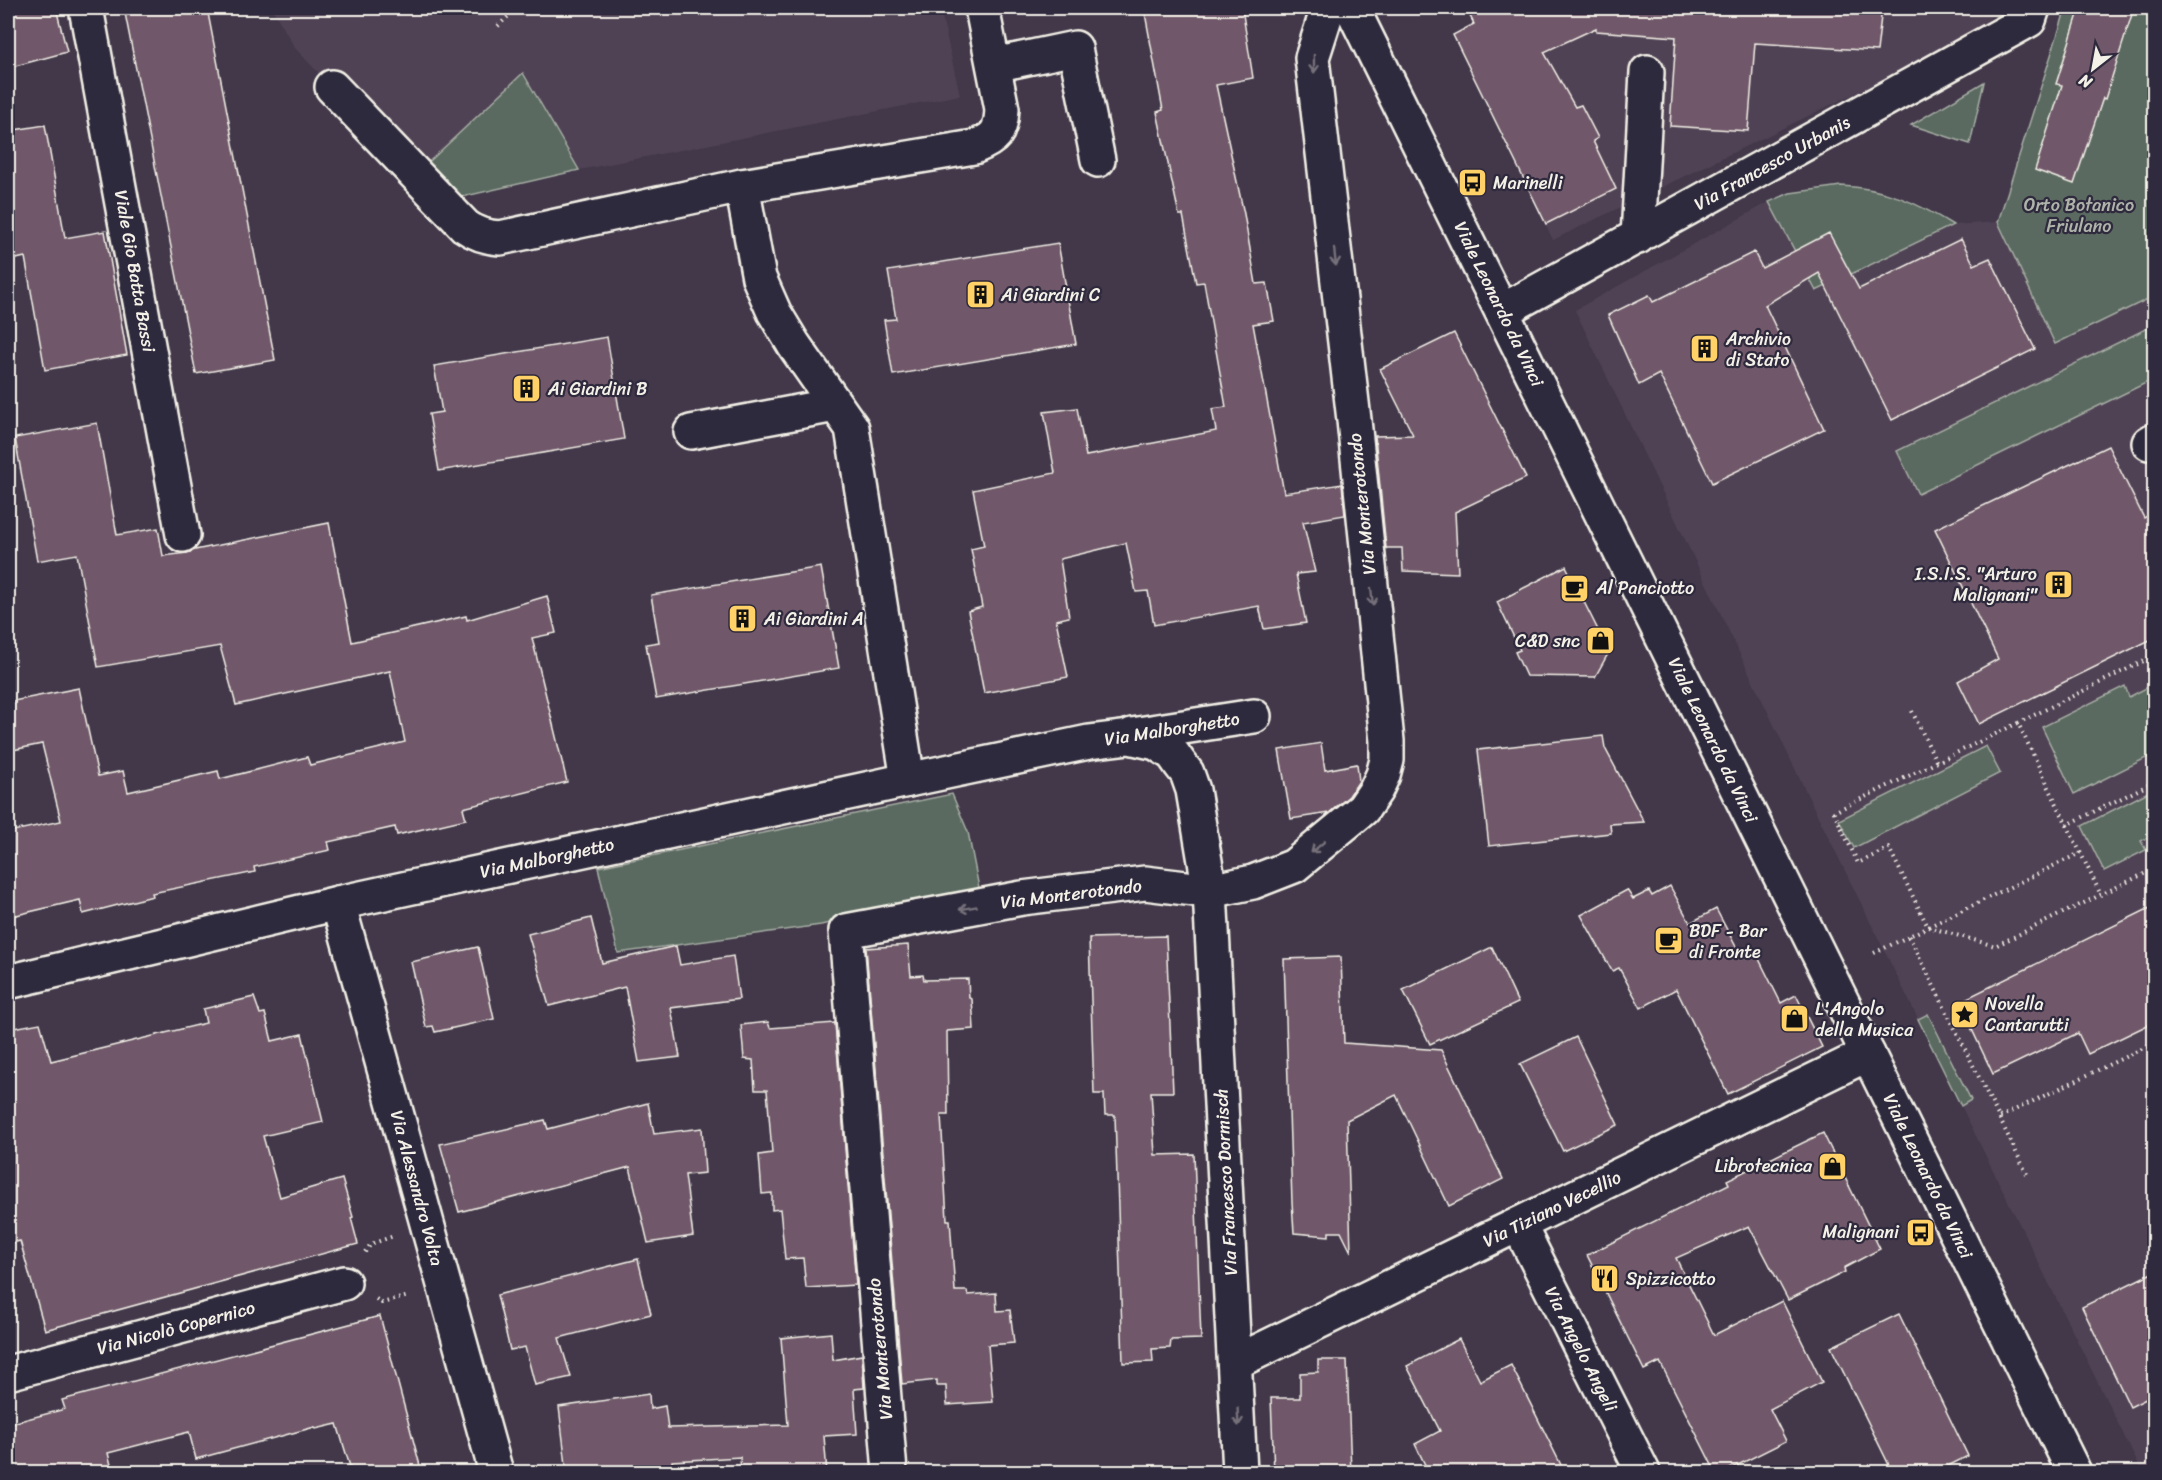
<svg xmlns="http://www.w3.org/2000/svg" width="2162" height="1480" font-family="Sriracha,sans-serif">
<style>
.built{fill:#504254}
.green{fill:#5a6a61;stroke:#a7aea4;stroke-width:1.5}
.building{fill:#70596a;stroke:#f4f1e8;stroke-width:1.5}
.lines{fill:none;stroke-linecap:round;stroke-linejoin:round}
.minor-casing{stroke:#f4f1e8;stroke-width:38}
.major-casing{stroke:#f4f1e8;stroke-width:38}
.path{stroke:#f4f1e8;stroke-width:4;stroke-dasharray:1.5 4.5;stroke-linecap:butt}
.minor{stroke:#2f2a3d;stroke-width:33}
.major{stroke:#2f2a3d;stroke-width:33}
.oneway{stroke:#747079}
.labels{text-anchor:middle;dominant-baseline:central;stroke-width:4.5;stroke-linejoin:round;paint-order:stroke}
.street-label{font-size:18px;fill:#f4f1e8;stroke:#2f2a3d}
.poi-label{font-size:18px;fill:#f4f1e8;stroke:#2f2a3d;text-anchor:start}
.park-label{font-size:18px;fill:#afb4ab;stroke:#2f2a3d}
</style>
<rect width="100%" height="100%" fill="#42384a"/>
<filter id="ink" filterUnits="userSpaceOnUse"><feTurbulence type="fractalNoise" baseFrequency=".0167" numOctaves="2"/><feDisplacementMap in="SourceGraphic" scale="12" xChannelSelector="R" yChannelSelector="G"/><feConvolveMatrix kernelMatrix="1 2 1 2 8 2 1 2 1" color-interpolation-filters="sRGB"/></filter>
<g filter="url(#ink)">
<g class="built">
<path d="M272,8H940L960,95L579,170L523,74L415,175L295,48Z"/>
<path d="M1466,8H1998L1988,20L1956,44L1553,240L1453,35L1474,24Z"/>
<path d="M1769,202L1816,291L1953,225L1998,222L2055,344L2154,296V1472H2142L1809,798L1575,310Z"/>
</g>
<g class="green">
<path d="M2066,8H2154V296L2055,344L1998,222Z"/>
<path d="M523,73L579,170L440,202L415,175Z"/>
<path d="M1984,82L1970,144L1911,125Z"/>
<path d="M1841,186C1885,188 1916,202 1953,225L1816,291L1769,202L1790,193Z"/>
<path d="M2154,325V379L1918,494L1897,451Z"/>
<path d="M2154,684V754L2074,794L2042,727L2125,686L2129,697Z"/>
<path d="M1986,746L2000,773L1854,848L1839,820Z"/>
<path d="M2154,789V834L2141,841L2146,850L2104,871L2082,826Z"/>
<path d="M952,794L968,832L979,888L821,925L618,953L598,867Z"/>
<path d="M1928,1014L1971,1100L1961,1106L1918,1019Z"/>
</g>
<g class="building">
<path d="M8,8H56L67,52L8,68Z"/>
<path d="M124,8H207L275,360L196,374Z"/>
<path d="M1144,8H1242L1253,78L1216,85L1244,214L1256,284L1267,283L1274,321L1253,324L1284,493L1342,484L1345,515L1303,522L1315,572L1296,574L1306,623L1264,629L1259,606L1154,625L1148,591L1136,592L1126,543L1060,559L1069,617L1056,620L1068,677L984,693L968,611L982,607L971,549L984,546L973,490L1055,473L1044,412L1077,408L1086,456L1216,431L1212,409L1226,407L1204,282L1196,283L1183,215H1179L1157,112L1163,110Z"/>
<path d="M1466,8H1882L1877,51L1755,43L1748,131L1670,126L1676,37L1596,31V28L1544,52L1575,107L1581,105L1598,138L1593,141L1616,189L1546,224L1453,35L1474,24Z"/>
<path d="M2080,8H2134L2105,99L2103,98L2074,184L2035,170L2062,85L2056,84Z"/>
<path d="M45,125L65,238L105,231L127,355L45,370L25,257L8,261V131Z"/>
<path d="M1829,233L1859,289L1961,239L1974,265L1990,258L2035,349L1892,420L1819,273L1765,305L1824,429L1712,483L1659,374L1639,385L1608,315L1649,295L1653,302L1754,252L1762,268Z"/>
<path d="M1058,243L1076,344L893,375L884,320L896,319L888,271Z"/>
<path d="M1454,333L1526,478L1455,512L1458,573L1403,571L1402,548H1386L1375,436L1413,435L1380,369Z"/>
<path d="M607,337L624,439L439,471L429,414L442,412L434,366Z"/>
<path d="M97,423L117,535L158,528L163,556L187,553L195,550L329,523L352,642L466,616L467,620L547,596L556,633L532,638L567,782L463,808L466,819L397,835L395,827L328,842L330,850L254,867L255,872L152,893L153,896L83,914L80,900L8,917V832L61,821L42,744L8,751V702L79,688L98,776L123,771L128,792L218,771L220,779L307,757L310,765L405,742L390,671L236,705L220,646L98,667L77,554L37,561L15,438Z"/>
<path d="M2108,446L2144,518L2154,512V638L1979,724L1958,681L1998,659L1935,529Z"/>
<path d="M1566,566L1609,652L1595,677L1526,676L1515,652L1520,650L1497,602Z"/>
<path d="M821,567L839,668L656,699L646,644L659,642L651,595Z"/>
<path d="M1603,736L1605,748L1644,822L1610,824L1611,833L1489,846L1478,750Z"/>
<path d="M1321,743L1325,770L1357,764L1359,781L1349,796L1329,813L1291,819L1279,750Z"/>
<path d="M1670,886L1690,923L1716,909L1742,958L1755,951L1781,1003L1796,995L1822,1047L1728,1094L1676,989L1641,1008L1619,968L1612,971L1581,915L1627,890L1633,899L1649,891L1652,896Z"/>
<path d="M2154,906V1022L2088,1054L2078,1033L1993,1074L1959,1002Z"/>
<path d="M591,918L602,963L676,946L680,965L733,956L739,999L671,1008L680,1057L639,1062L625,987L549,1006L528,934Z"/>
<path d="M1166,936L1173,1092H1151L1155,1155L1194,1154L1201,1339L1171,1340L1170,1348L1152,1349L1153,1362L1123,1363L1115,1115H1105L1104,1094H1094L1089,938Z"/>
<path d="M908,945L911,976L923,975L924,980L968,979L969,998L972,999L974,1029L947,1031L948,1115H941L947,1220H950L955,1291H967L968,1295L996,1293L997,1311L1010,1310L1014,1343L988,1345L993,1402L947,1405L946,1386H937V1380L902,1384L866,948Z"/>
<path d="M478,947L494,1019L435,1032L433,1026L426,1027L411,962Z"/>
<path d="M1492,947L1518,1003L1430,1044L1403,990Z"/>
<path d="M1341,957L1344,1043L1441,1050L1503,1179L1449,1206L1396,1095L1347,1120L1351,1252L1341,1232H1329V1236L1294,1233L1292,1202L1284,959Z"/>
<path d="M254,997L260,1014L265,1013L272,1041L302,1034L323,1122L263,1136L280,1197L342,1179L353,1217L351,1218L358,1244L45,1330L20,1241L8,1244V1029L40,1023L51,1061L206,1023L203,1009Z"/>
<path d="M768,1022L770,1028L835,1023L856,1285L806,1288L803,1258L785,1259L780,1209L772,1210V1193L762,1194L759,1155L772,1153L767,1090H755L753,1060L744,1059L741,1025Z"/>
<path d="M1576,1037L1618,1125L1563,1151L1520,1064Z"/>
<path d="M648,1103L654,1134L702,1128L705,1173L685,1175L693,1236L648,1243L630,1167L459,1212L440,1144L545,1120L548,1129Z"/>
<path d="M1823,1133L1880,1249L1844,1268L1845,1272L1788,1300L1749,1226L1676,1258L1714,1335L1782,1301L1822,1382L1770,1409L1786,1441L1722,1473H1716L1660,1362L1644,1370L1587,1255L1729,1184L1727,1180Z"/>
<path d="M638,1259L651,1314L559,1338L571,1377L535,1385L525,1347L510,1350L497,1295Z"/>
<path d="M2154,1272V1395L2130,1407L2082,1307Z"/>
<path d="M1899,1314L1968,1456L1934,1473H1893L1831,1347Z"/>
<path d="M380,1316L422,1473H352L337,1424L316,1429L315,1427L196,1459L189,1432L108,1453L113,1473H8V1424L65,1409L62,1400Z"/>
<path d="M831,1333L833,1360L862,1355L864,1388L854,1389L857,1434L824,1436L827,1473H741L740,1457L672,1461L673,1473H567L559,1407L649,1394L650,1409L665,1406L668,1428L788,1425L781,1338Z"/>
<path d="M1459,1339L1480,1381L1511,1365L1565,1473H1429L1415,1444L1440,1431L1407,1366Z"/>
<path d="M1318,1360H1347L1351,1473H1274L1271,1398H1300V1373L1318,1372Z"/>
</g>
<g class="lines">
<defs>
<g id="minor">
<path d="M86,8L183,535"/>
<path d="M994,65L1075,48L1098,160"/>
<path d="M332,87L465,226C476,234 486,237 500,238L742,186L759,278L774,312L794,345L852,428L908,780"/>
<path d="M742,186L974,147C995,139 1001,133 1002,109L982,8"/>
<path d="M1638,237L1647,72"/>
<path d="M1502,311L2029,20L2033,8"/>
<path d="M691,432L835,405"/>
<path d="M2149,443L2154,440"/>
<path d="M1132,735L1254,716"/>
<path d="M338,903L496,1472"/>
<path d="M8,982L338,903L908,780L1089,742L1129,737L1156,743L1173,754L1180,764L1187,773L1193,790L1210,891L1240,1472"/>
<path d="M1519,1225L1643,1472"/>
<path d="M1236,1362L1868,1054"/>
<path d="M8,1373L344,1283"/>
<path d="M890,1472L846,931L1022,898L1145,883L1210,891L1253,882L1294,866L1363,809L1376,790L1383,775L1387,760V741L1354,420L1312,58L1328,8"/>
</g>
<path id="major" d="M1352,8L2074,1472"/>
</defs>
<use href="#minor" class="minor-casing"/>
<use href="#major" class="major-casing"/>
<g class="path">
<path d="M498,26L517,8"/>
<path d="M2154,656L2018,723L2067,825L2154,782"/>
<path d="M1912,711L1937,763"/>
<path d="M2018,723L1834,812L1858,863L1889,848L1928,927L2080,853"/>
<path d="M2067,825L2101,895"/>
<path d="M1909,936L2027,1174"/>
<path d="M1874,953L1928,927L1995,946L2154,869"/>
<path d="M2000,1117L2154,1043"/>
<path d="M365,1252L371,1244L394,1236"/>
<path d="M376,1299L382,1303L409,1296"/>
</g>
<use href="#minor" class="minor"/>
<use href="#major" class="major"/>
</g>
<defs><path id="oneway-shaft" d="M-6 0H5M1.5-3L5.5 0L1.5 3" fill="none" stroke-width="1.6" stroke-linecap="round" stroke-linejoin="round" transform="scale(1.5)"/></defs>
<g class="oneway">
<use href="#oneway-shaft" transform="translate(1314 64) rotate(89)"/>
<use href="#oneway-shaft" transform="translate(1335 257) rotate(84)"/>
<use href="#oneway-shaft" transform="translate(1372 597) rotate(84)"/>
<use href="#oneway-shaft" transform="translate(1318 847) rotate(140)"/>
<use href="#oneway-shaft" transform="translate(968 908) rotate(170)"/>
<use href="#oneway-shaft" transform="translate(1238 1417) rotate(87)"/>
</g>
</g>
<defs>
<symbol id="bus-square" viewBox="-11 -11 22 22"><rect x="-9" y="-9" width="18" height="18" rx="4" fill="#ffd166" stroke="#2f2a3d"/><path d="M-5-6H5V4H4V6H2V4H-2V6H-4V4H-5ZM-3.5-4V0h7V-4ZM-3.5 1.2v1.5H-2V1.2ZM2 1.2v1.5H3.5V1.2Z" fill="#111"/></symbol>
<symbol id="building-square" viewBox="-11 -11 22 22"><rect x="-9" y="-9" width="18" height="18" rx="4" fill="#ffd166" stroke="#2f2a3d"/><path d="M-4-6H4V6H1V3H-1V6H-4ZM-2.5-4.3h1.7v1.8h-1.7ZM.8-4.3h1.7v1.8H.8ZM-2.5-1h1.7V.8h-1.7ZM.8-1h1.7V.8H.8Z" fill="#111"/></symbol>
<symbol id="cafe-square" viewBox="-11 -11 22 22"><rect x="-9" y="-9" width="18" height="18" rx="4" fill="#ffd166" stroke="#2f2a3d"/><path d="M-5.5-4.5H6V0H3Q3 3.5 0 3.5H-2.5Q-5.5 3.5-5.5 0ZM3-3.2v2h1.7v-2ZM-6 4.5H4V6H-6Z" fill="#111"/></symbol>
<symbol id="shop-square" viewBox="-11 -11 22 22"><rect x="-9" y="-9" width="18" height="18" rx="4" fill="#ffd166" stroke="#2f2a3d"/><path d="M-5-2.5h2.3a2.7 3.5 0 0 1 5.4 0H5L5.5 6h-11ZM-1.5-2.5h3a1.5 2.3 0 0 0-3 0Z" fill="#111"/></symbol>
<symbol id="sight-square" viewBox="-11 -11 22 22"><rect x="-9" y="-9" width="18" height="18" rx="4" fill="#ffd166" stroke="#2f2a3d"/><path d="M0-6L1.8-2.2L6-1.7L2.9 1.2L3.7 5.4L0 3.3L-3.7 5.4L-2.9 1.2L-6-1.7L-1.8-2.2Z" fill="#111"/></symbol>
<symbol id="restaurant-square" viewBox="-11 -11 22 22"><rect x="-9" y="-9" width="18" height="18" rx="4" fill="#ffd166" stroke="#2f2a3d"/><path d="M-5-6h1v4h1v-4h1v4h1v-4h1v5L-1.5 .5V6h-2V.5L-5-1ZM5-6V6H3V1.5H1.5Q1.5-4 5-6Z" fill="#111"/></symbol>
</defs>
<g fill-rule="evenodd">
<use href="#bus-square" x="1456" y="166" width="33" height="33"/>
<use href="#building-square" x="964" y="278" width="33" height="33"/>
<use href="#building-square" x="1688" y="332" width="33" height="33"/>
<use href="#building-square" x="510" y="372" width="33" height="33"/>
<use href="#building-square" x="2042" y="568" width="33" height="33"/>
<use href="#cafe-square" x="1558" y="572" width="33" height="33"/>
<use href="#building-square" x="726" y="602" width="33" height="33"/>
<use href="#shop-square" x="1584" y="624" width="33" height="33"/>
<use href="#cafe-square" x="1652" y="924" width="33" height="33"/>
<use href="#sight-square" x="1948" y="998" width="33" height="33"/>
<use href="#shop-square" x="1778" y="1002" width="33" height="33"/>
<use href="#shop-square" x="1816" y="1150" width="33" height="33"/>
<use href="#bus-square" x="1904" y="1216" width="33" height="33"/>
<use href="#restaurant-square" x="1588" y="1262" width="33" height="33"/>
</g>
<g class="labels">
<g class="street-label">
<text transform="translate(1772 163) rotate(-29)">Via Francesco Urbanis</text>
<text transform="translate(135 271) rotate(80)">Viale Gio Batta Bassi</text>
<text transform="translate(1499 304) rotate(64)">Viale Leonardo da Vinci</text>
<text transform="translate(1362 504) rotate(-96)">Via Monterotondo</text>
<text transform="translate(1172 729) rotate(-9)">Via Malborghetto</text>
<text transform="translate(1713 740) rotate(64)">Viale Leonardo da Vinci</text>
<text transform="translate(547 858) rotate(-12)">Via Malborghetto</text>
<text transform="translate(1071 894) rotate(-7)">Via Monterotondo</text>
<text transform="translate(1928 1176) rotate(64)">Viale Leonardo da Vinci</text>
<text transform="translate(1226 1182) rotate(-93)">Via Francesco Dormisch</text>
<text transform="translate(417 1188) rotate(75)">Via Alessandro Volta</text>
<text transform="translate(1552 1209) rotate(-26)">Via Tiziano Vecellio</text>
<text transform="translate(176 1328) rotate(-15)">Via Nicolò Copernico</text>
<text transform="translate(880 1349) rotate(-95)">Via Monterotondo</text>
<text transform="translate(1581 1349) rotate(63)">Via Angelo Angeli</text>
</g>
<g class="poi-label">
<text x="1493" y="183">Marinelli</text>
<text x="1001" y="295">Ai Giardini C</text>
<text x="1726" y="339">Archivio<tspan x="1726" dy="21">di Stato</tspan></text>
<text x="548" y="389">Ai Giardini B</text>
<text x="2037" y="574" text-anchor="end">I.S.I.S. "Arturo<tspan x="2037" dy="21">Malignani"</tspan></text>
<text x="1596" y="588">Al Panciotto</text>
<text x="764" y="619">Ai Giardini A</text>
<text x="1580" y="641" text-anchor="end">C&amp;D snc</text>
<text x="1689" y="931">BDF - Bar<tspan x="1689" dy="21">di Fronte</tspan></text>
<text x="1985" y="1004">Novella<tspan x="1985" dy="21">Cantarutti</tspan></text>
<text x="1815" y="1009">L'Angolo<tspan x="1815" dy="21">della Musica</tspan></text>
<text x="1812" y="1166" text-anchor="end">Librotecnica</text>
<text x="1899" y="1232" text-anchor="end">Malignani</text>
<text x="1626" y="1279">Spizzicotto</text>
</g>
<g class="park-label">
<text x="2079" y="205">Orto Botanico<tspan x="2079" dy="21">Friulano</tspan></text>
</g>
</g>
<rect width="2162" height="1480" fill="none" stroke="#2f2a3d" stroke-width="30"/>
<rect x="15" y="15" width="2132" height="1450" fill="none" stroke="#f4f1e8" stroke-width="2" filter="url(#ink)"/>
<g transform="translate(2093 69) rotate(211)" stroke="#2f2a3d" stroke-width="4.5" paint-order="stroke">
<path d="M0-4.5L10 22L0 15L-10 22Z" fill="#f4f1e8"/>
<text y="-9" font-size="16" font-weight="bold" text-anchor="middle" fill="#f4f1e8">N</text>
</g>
</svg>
